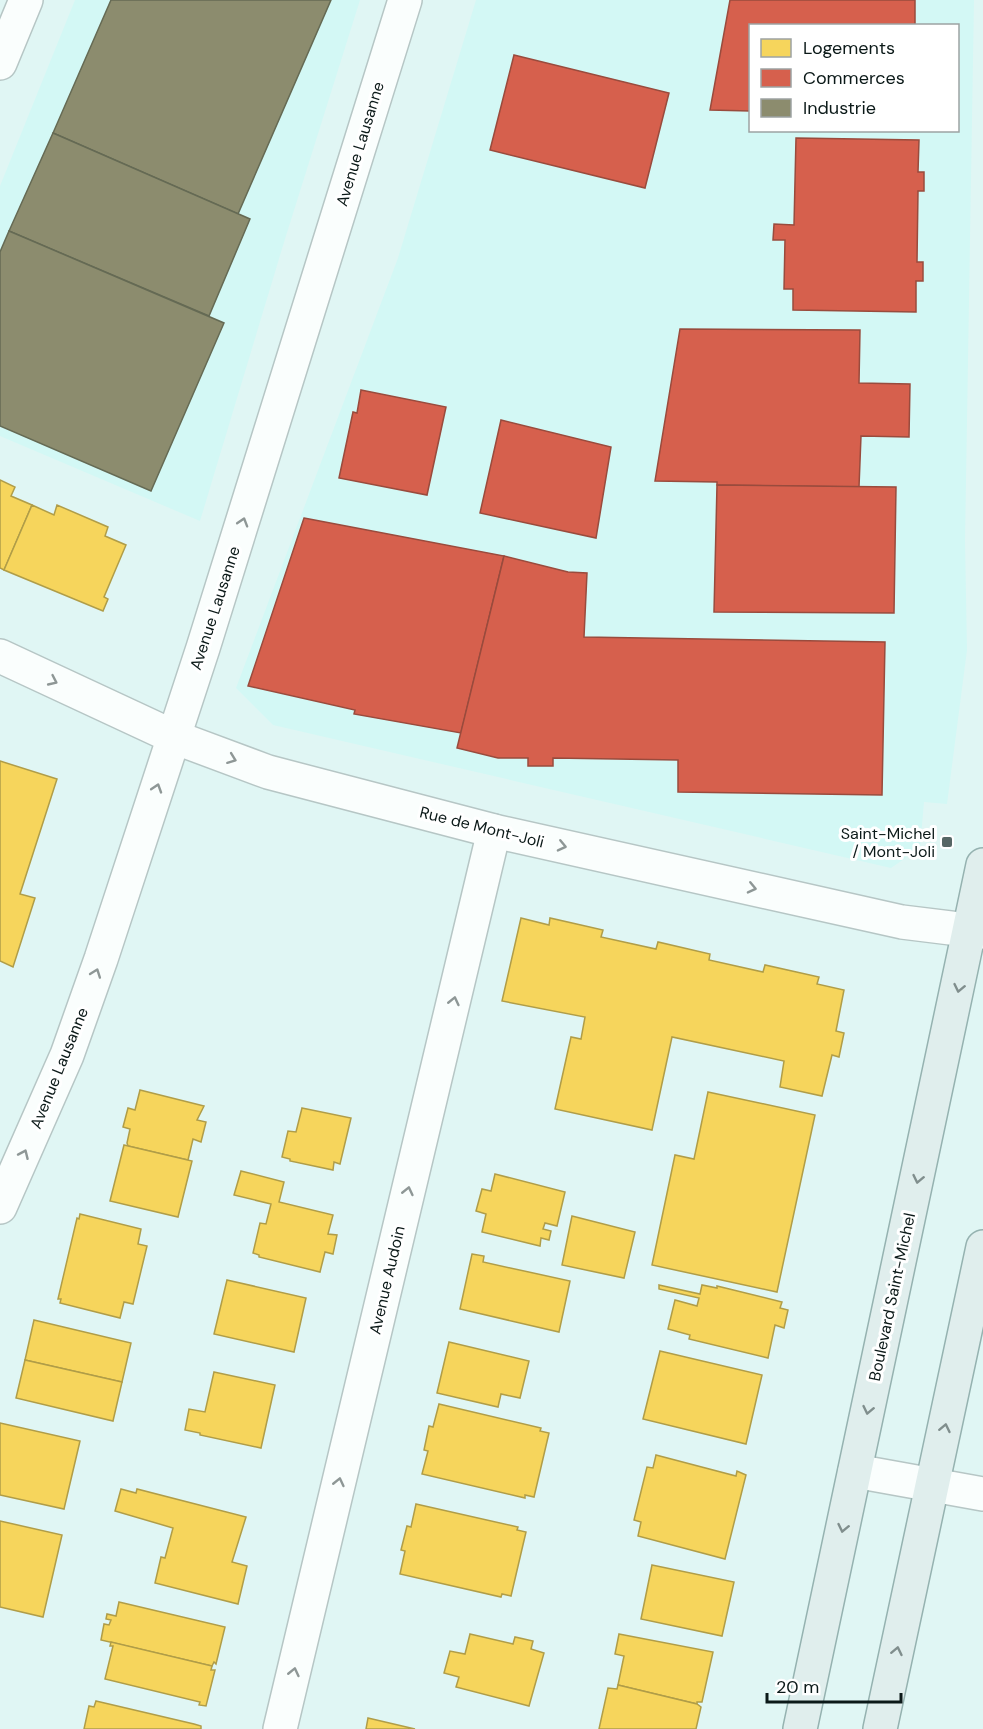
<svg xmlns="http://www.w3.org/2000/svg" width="983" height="1729" font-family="'DM Sans',sans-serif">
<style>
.built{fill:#d3f8f5;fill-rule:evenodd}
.homes{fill:#f6d55c;stroke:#b09d48;stroke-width:1.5}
.shops{fill:#d6604d;stroke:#994b3d;stroke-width:1.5}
.industry{fill:#8c8c6e;stroke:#656a54;stroke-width:1.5}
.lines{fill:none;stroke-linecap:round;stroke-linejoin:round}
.minor-casing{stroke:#b6c6c5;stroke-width:36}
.major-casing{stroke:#95b2b0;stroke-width:36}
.minor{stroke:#fafefd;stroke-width:33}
.major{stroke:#e0eeed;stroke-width:33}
.oneway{stroke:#8e9796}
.oneway2{stroke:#808e8d}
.poi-dot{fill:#566665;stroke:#fff;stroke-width:2}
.labels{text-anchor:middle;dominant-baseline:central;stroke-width:6;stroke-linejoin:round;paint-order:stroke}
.street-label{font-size:16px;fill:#0b1918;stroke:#fff}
.poi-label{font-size:16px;fill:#0b1918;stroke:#fff;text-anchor:end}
</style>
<rect width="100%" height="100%" fill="#e0f6f4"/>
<g class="built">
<path d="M75,0H360L285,239L200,521L0,436V186Z"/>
<path d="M476,0H974L965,541L967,650L947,804L924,802L920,848L891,868L273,725L236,688L398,258ZM750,26H958V130H750Z"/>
</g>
<g class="homes">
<path d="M0,480L15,487L11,496L32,505L4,570L0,568Z"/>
<path d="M32,505L54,515L57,505L108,527L105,536L126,545L104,597L108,599L103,611L4,570Z"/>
<path d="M0,761L57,779L20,894L35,898L13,967L0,961Z"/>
<path d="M521,918L549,925L550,918L603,930L601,937L656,949L658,942L710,954L709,960L763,972L765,965L819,977L817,984L844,990L836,1031L844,1033L839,1057L832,1055L822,1096L780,1087L784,1061L672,1037L652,1130L555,1109L571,1037L581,1039L585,1017L502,1001Z"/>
<path d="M140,1090L204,1106L197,1120L206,1122L201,1142L193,1139L188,1160L128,1146L127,1143L130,1129L123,1127L128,1108L135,1110Z"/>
<path d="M708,1092L815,1115L777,1292L652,1265L675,1155L694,1159Z"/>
<path d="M302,1108L351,1118L340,1164L334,1162L333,1170L290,1161V1159L282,1157L288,1131L296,1132Z"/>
<path d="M124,1145L192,1161L178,1217L110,1201Z"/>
<path d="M241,1171L284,1182L279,1202L333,1215L328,1234L337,1235L333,1254L325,1252L320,1272L259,1257V1255L253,1253L260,1223L266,1224L271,1204L234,1195Z"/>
<path d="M495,1174L565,1192L557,1226L545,1223L543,1229L551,1231L549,1240L541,1238L540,1246L482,1232L486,1214L476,1211L482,1189L491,1191Z"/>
<path d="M80,1214L141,1229L138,1244L147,1246L133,1304L124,1302L120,1318L60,1303L61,1299H58L77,1218L79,1219Z"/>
<path d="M572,1216L635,1232L624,1278L562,1265Z"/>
<path d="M472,1254L484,1256L483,1262L570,1281L559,1332L460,1309Z"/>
<path d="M227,1280L306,1298L294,1352L214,1334Z"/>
<path d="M659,1285L700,1294L702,1285L717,1288V1286L782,1302L780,1308L788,1310L784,1328L775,1325L768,1358L689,1339L690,1335L668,1329L675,1300L697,1306L699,1298L659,1289Z"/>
<path d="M34,1320L131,1343L122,1382L25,1360Z"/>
<path d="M449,1342L529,1361L520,1398L501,1394L498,1407L437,1393Z"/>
<path d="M660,1351L762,1375L746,1444L643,1419Z"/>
<path d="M25,1360L122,1382L113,1421L16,1398Z"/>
<path d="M214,1372L275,1385L261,1448L200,1435V1433L185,1430L189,1409L205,1412Z"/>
<path d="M439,1404L541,1428L540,1431L549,1433L534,1497L525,1495V1498L422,1474L428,1451L424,1450L429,1426L433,1427Z"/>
<path d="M0,1423L80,1441L64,1509L0,1495Z"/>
<path d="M656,1455L736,1476L737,1471L746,1475L725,1559L638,1536L641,1522L634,1520L647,1467L653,1468Z"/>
<path d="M121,1489L136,1493L137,1489L246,1517L232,1562L247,1566L238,1604L155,1583L161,1557L165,1558L173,1528L115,1511Z"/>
<path d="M416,1504L518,1527L517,1530L526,1532L511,1596L502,1594L501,1597L400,1574L405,1551L401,1550L407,1526L411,1527Z"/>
<path d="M0,1521L62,1535L43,1617L0,1607Z"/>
<path d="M652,1565L734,1582L722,1636L641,1619Z"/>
<path d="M119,1602L225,1627L216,1664L214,1662L212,1666L101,1640L104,1624L109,1625L111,1620L106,1619L107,1614L116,1616Z"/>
<path d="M470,1634L513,1644L515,1637L533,1641L531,1649L544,1653L529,1706L456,1687L459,1677L444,1673L450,1651L465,1654Z"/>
<path d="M619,1634L713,1652L702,1702H697V1704L618,1685L624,1656L615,1654Z"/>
<path d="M111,1642L212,1666L211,1670H215L206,1706L199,1705L200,1702L105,1679L113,1646H110Z"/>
<path d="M618,1685L697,1704L701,1707L696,1729H599L608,1688L617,1689Z"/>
<path d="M96,1701L194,1724L201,1726V1729H84L89,1706L94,1707Z"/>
<path d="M368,1718L415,1729H366Z"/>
</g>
<g class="shops">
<path d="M730,0H915V26H750V111L710,110Z"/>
<path d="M514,55L669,93L645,188L490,150Z"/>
<path d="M796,138L919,140L918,172H924V191H918L917,262H923V281H916V312L793,310V289H784L785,240H773L774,224L794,225Z"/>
<path d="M680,329L860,330L859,383L910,384L909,437L861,436L859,487L717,485V482L655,481Z"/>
<path d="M361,390L446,407L427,495L339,478L353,412L357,413Z"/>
<path d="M501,420L611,447L596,538L480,513Z"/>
<path d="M717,485L896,487L894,613L714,612Z"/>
<path d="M304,518L504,556L461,733L354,714L355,710L248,686Z"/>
<path d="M504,556L568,572L587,573L584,637L885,642L882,795L678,792V760L553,758V766H528V758H498L457,748Z"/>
</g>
<g class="industry">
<path d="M111,0H331L238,214L53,133Z"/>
<path d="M53,133L250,219L209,316L9,231Z"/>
<path d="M9,231L224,323L151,491L0,426V252Z"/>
</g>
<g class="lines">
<defs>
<g id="minor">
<path d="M0,63L26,0"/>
<path d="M0,656L174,737L268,772L494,831L902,922L983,932"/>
<path d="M0,1207L67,1055L101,959L203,648L405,0"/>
<path d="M855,1471L983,1494"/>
<path d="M280,1729L494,831"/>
</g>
<g id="major">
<path d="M800,1729L983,865"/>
<path d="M880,1729L983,1247"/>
</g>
</defs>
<use href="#minor" class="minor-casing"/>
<use href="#major" class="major-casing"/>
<use href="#minor" class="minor"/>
<use href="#major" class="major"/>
</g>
<defs><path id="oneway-chevron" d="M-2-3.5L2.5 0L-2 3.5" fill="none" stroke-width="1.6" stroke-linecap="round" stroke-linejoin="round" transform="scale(1.5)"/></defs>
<g class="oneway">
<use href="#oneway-chevron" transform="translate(243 522) rotate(-73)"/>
<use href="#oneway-chevron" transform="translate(53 681) rotate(25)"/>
<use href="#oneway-chevron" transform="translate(232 759) rotate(21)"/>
<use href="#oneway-chevron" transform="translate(157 788) rotate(-72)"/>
<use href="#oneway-chevron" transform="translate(562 846) rotate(13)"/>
<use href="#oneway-chevron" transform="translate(752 888) rotate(13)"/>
<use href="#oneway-chevron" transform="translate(96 973) rotate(-70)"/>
<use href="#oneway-chevron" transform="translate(454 1001) rotate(-77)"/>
<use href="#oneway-chevron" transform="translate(24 1154) rotate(-66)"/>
<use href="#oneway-chevron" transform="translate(408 1191) rotate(-77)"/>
<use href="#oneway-chevron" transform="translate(339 1482) rotate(-77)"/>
<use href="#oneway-chevron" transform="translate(294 1672) rotate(-77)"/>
</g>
<g class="oneway2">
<use href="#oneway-chevron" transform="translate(959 988) rotate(102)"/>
<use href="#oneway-chevron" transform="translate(918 1179) rotate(102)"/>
<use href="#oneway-chevron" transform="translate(868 1410) rotate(102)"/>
<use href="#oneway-chevron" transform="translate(945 1428) rotate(-78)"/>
<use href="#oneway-chevron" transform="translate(843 1528) rotate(102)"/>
<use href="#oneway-chevron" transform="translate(897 1651) rotate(-78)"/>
</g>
<rect class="poi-dot" x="941" y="836" width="12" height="12" rx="3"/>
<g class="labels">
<g class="street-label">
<text transform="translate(360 144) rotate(-73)">Avenue Lausanne</text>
<text transform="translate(215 608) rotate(-72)">Avenue Lausanne</text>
<text transform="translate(482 827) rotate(14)">Rue de Mont-Joli</text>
<text transform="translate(59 1068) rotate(-68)">Avenue Lausanne</text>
<text transform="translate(387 1280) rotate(-77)">Avenue Audoin</text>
<text transform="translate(892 1297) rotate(-78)">Boulevard Saint-Michel</text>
</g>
<g class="poi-label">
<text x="935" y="833">Saint-Michel<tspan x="935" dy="18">/ Mont-Joli</tspan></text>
</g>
</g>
<rect x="749" y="24" width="210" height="108" fill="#ffffff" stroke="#9da3a3" stroke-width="1.5"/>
<rect x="761" y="39" width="30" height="18" fill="#f6d55c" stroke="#9da3a3" stroke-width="1.5"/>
<text x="803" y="54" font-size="18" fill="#0b1918">Logements</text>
<rect x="761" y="69" width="30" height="18" fill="#d6604d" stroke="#9da3a3" stroke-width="1.5"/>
<text x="803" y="84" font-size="18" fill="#0b1918">Commerces</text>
<rect x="761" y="99" width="30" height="18" fill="#8c8c6e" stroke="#9da3a3" stroke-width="1.5"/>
<text x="803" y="114" font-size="18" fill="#0b1918">Industrie</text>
<path d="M767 1693v9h134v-9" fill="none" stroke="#0b1918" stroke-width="3"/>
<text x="776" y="1693" font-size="18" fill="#0b1918" stroke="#ffffff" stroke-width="4.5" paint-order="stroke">20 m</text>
</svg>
